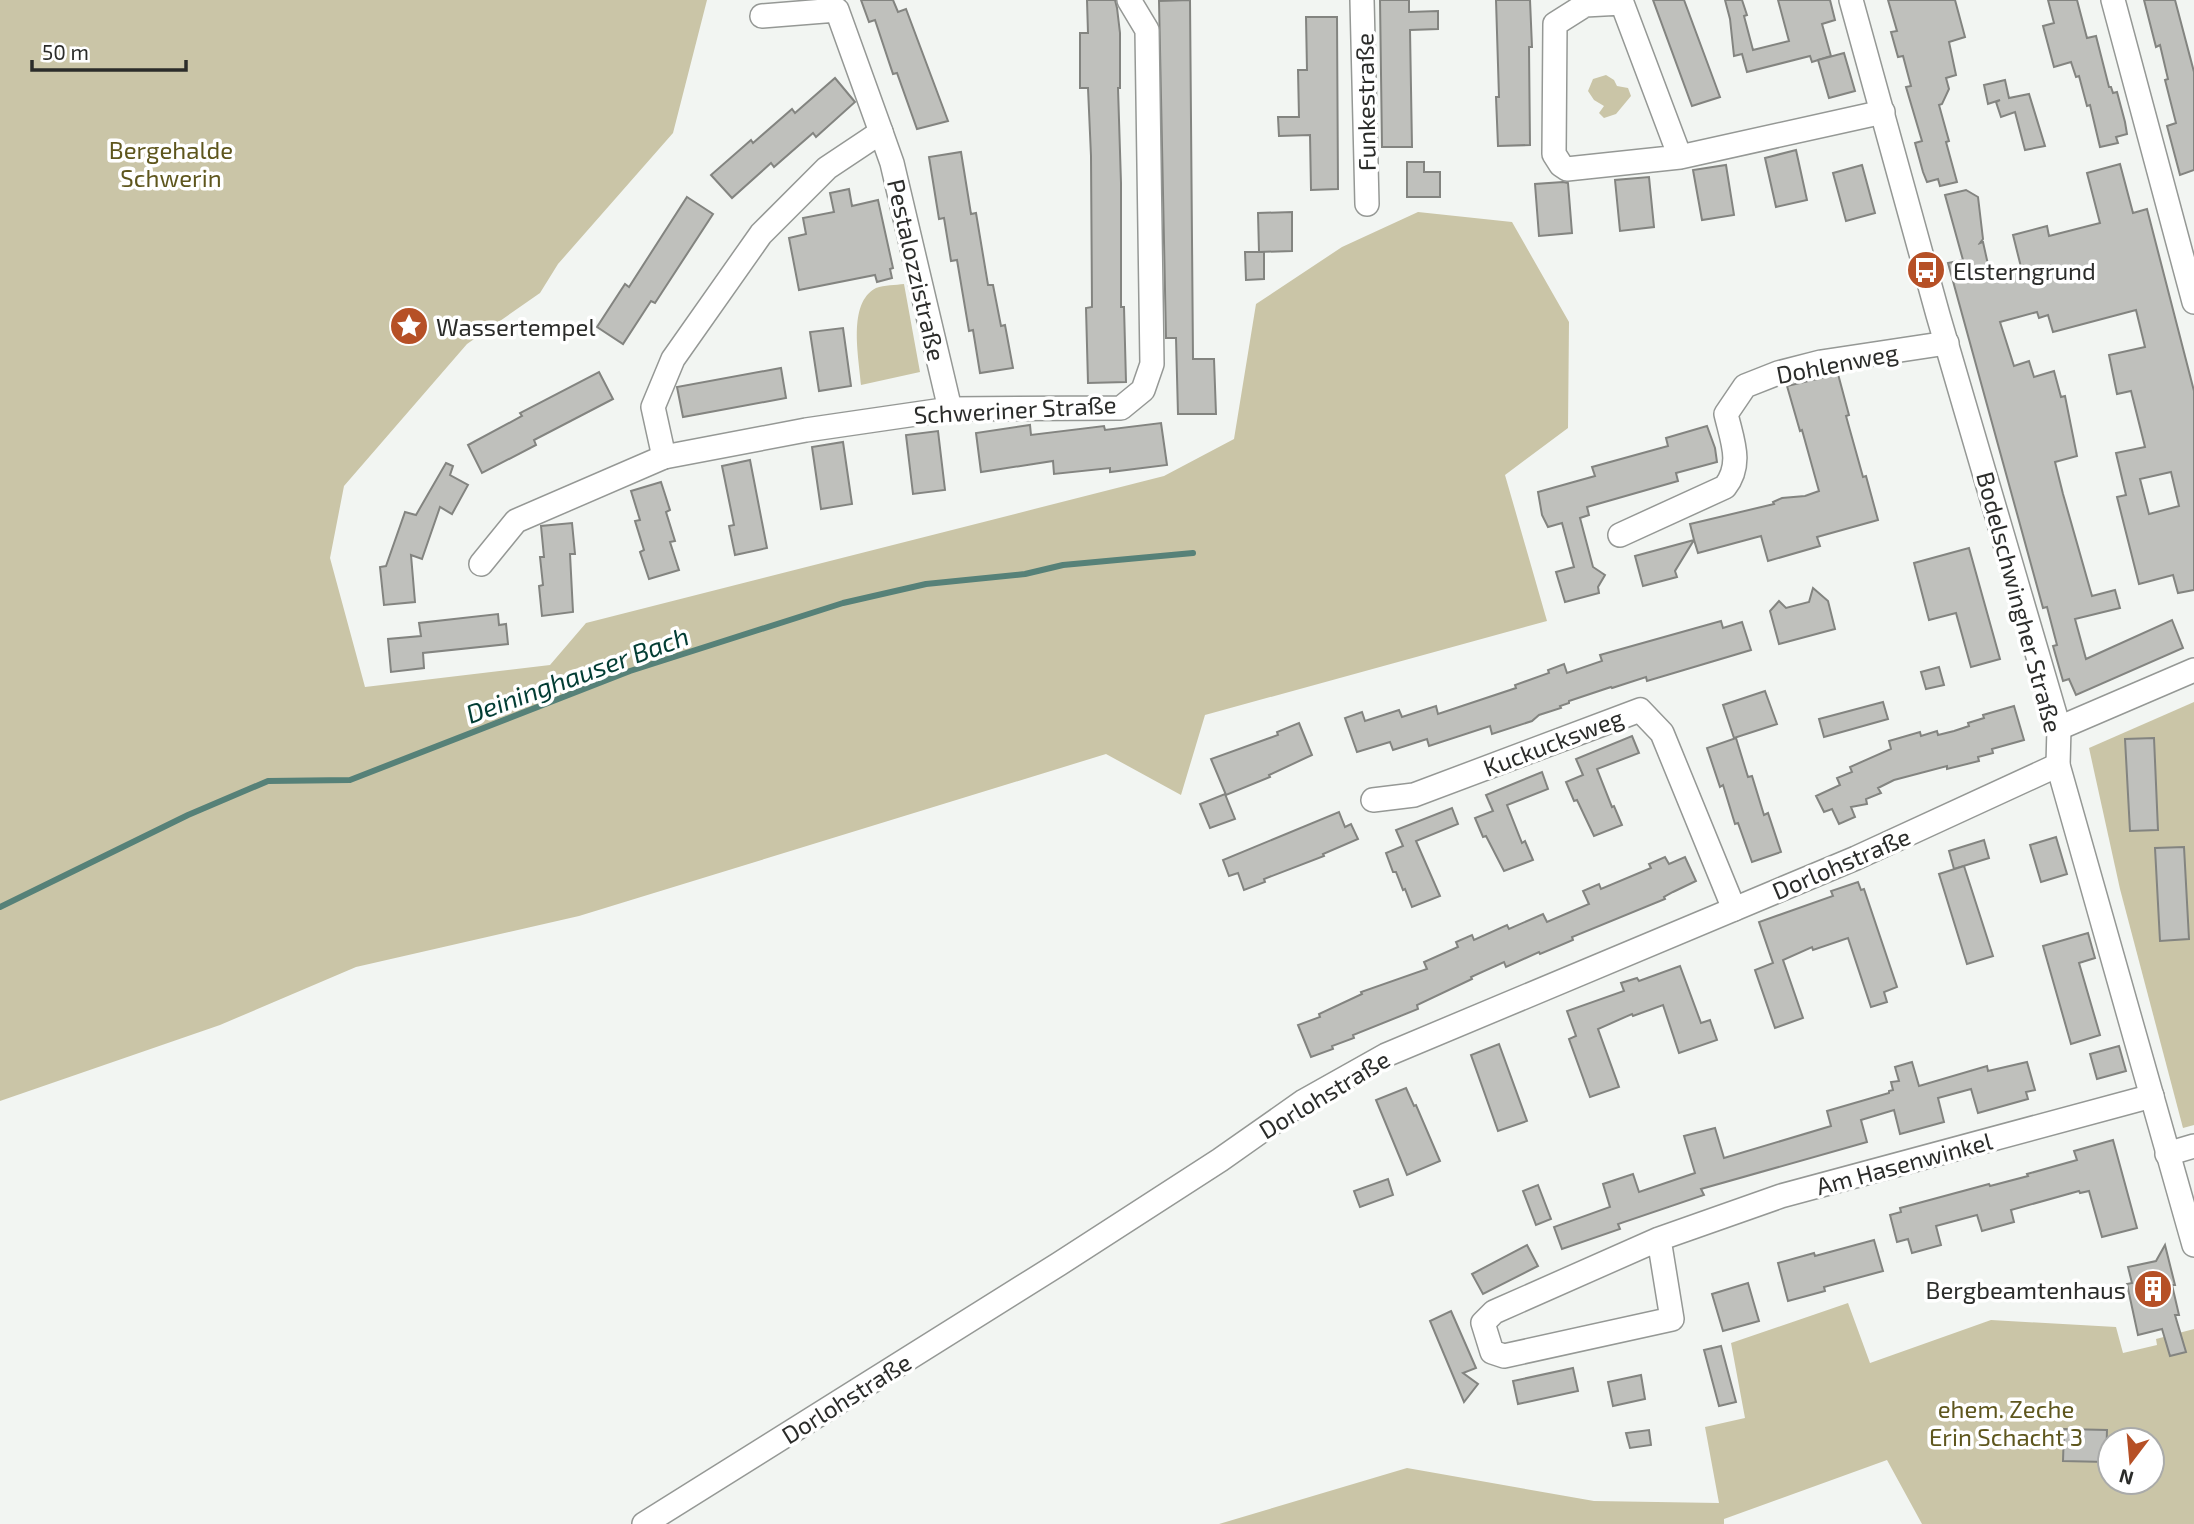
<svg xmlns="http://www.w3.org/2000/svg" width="2194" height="1524" font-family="'Exo 2',sans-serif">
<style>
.green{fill:#cac5a7;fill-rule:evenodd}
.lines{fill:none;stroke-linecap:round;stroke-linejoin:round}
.stream{stroke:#568178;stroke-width:6}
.building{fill:#bfc0bc;stroke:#838480;stroke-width:2;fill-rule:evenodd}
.minor-casing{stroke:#959895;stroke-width:26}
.minor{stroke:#fff;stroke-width:23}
.labels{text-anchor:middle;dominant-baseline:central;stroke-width:7;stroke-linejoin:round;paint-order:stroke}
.street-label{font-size:24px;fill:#2b2c2a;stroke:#fff}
.park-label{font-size:24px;fill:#5e561d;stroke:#fff}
.poi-label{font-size:24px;fill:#2b2c2a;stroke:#fff;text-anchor:start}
.water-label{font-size:26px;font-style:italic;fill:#023d34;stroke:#fff}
</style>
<rect width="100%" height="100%" fill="#f2f5f2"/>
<g class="green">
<path d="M0,0H707L673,133L558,264L540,293L467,344L344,486L330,558L365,687L550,665L586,623L1164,476L1234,439L1256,304L1342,247L1418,212L1512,222L1569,322L1568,428L1505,475L1547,621L1205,715L1181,795L1106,754L579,916L356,967L220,1025L0,1101Z"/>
<path d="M1606,75L1614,80L1617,86L1628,88L1631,96L1616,114L1604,118L1599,113L1604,106L1594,100L1588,91L1593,79Z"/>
<path d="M904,284L920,372L861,385C859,357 847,303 876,288C884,285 896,285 904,284Z"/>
<path d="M2194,702V1125L2183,1128L2120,889L2089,748Z"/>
<path d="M1848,1303L1870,1363L1991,1320L2116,1327L2123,1353L2157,1345L2156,1339L2194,1329V1524H1922L1887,1460L1724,1519V1524H1219L1407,1468L1594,1501L1719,1503L1705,1427L1745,1418L1731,1343ZM2110,1440H2152V1482H2110Z"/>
</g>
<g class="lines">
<path class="stream" d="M0,907L188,815L268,781L350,780L630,671L843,603L926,584L1025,574L1063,565L1193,553"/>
</g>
<g class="building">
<path d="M861,0H893L898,12L906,9L948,121L917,129L897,73L893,74L875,20L869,22Z"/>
<path d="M1087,0H1115L1117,8L1120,33V88H1118L1121,183V307H1124L1126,382L1088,383L1086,308L1092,307L1091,156L1088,88H1080V33H1088Z"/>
<path d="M1190,0L1193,359H1214L1216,414H1178L1176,338H1166L1159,1Z"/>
<path d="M1380,0H1409V12L1438,11V29L1410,30L1412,147H1382Z"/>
<path d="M1496,0H1530L1532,47H1529L1530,145L1498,146L1496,97H1499Z"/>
<path d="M1653,0H1684L1720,97L1692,106Z"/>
<path d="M1725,0H1742L1747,15L1744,16L1753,50L1789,41L1778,0H1830L1835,20L1822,24L1831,56L1812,62L1810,56L1747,72L1742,54L1734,56L1730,19Z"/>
<path d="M1888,0H1955L1965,37L1949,42L1956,75L1946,78L1949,89L1942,104L1939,105L1949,141L1946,142L1957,182L1940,186L1938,179L1927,182L1923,172L1915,143L1922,141L1906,87L1911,86L1903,56L1898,57L1891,32L1897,31Z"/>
<path d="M2048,0H2077L2087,38L2096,36L2109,87H2111L2113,93L2117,92L2125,122L2127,134L2116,137L2118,143L2100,147L2090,105L2087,106L2079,76L2076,77L2071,62L2054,67L2043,26L2054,23Z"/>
<path d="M2144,0H2175L2194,72V170L2180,175L2167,126L2176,123L2165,80L2168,79L2160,45L2156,47Z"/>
<path d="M1306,17H1337L1338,189L1311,190L1310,135L1279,136L1278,117H1299L1298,70H1307Z"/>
<path d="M1844,53L1855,91L1829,98L1818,60Z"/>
<path d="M835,78L855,102L816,137L813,133L774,167L771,163L732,198L711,175L751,140L753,143L792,109L795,113Z"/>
<path d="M2005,80L2009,98L2029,94L2045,146L2025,150L2015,112L2001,117L1996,102L2000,100L1988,104L1984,85Z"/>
<path d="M1796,150L1807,200L1776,207L1765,158Z"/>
<path d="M961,152L971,214L976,213L988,285H993L1001,326L1005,325L1013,368L980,373L973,330L969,331L957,260L951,261L944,218L939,219L929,157Z"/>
<path d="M1407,162H1424V172H1440V197H1407Z"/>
<path d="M2120,164L2133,213L2147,209L2194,391V590L2178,593L2173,575L2139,584L2117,497L2126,495L2116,453L2145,447L2131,391L2117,394L2109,355L2145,347L2136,310L2053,332L2048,315L2039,318L2037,312L2000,322L2014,366L2029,361L2034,377L2054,371L2061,397L2065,396L2077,456L2055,462L2063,494L2092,596L2115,590L2120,608L2075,619L2086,659L2172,620L2183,648L2076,695L2069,679L2063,681L2053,646L2057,645L2047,607L2043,608L1948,263L1963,260L1945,195L1966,190L1978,197L1983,239L1980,243L1983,242L1991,278L2022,271L2013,235L2047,226L2049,236L2100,223L2087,173ZM2171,472L2179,506L2149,514L2140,479Z"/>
<path d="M1726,165L1734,215L1702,220L1693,170Z"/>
<path d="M1862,165L1875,213L1846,221L1833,173Z"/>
<path d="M1649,177L1654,227L1620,231L1615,180Z"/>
<path d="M1563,182L1568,183L1572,233L1539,236L1535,184Z"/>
<path d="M849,189L852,206L878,200L893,268L890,269L892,278L877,282L875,275L799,290L789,238L806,234L803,218L834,212L830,193Z"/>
<path d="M687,197L713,214L655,303L651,301L623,344L597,327L625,284L629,287Z"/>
<path d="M1292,212V251L1259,252L1258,213Z"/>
<path d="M1245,252H1264V279L1246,280Z"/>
<path d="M843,328L851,386L819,391L810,332Z"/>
<path d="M781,368L786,398L683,417L677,387Z"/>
<path d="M599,372L613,399L534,440L536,445L482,473L468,445L522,416L520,413Z"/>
<path d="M1838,374L1849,415L1846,416L1863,477L1866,476L1878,520L1817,537L1820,546L1768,561L1761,536L1698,553L1694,540L1675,571L1677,577L1643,586L1635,556L1694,540L1690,524L1774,504L1773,502L1782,498L1805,496L1819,491L1802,430L1800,431L1787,386Z"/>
<path d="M1161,423L1167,465L1110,472V468L1054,474L1053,461L981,472L976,433L1030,425L1031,435L1104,426L1105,430Z"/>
<path d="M1707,426L1715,448L1717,462L1676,473L1678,481L1587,507L1589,515L1580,518L1593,567L1605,575L1598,587L1599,593L1565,602L1556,572L1574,567L1562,523L1548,527L1542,515L1538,492L1595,476L1592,467L1668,446L1666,438Z"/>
<path d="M938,431L945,490L913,494L906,435Z"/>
<path d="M843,442L852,504L821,509L812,447Z"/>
<path d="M750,460L767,548L735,555L729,526L734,525L722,466Z"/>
<path d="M446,463L453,466L450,475L468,485L452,514L440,507L422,559L411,555L415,602L384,605L380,567L386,566L405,512L416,515Z"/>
<path d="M661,482L670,510L666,512L675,541L670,542L679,570L649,579L640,552L644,550L635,521L640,520L631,491Z"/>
<path d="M572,523L575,554H570L573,612L542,616L539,586L543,585L540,557H544L541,526Z"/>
<path d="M1969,548L2000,659L1971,667L1956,613L1929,620L1914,563Z"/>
<path d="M1813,588L1828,601L1835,629L1779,644L1770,611L1779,601L1786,608L1809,602Z"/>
<path d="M498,614L499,625L506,624L508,644L423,653L424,668L391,672L388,639L421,636L419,623Z"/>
<path d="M1721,621L1723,628L1742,622L1751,650L1647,681L1646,677L1612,688L1611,687L1569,701V703L1560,706L1561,708L1539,715L1532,721L1492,734L1490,726L1429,746L1427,739L1393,750L1390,742L1357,752L1345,718L1362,712L1365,721L1399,710L1402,717L1436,706L1438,714L1516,688L1515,685L1549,673L1548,670L1564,664L1567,673L1602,661L1600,655Z"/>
<path d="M1939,667L1944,685L1926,689L1921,672Z"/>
<path d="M1765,691L1777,724L1734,738L1723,705Z"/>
<path d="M1883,702L1888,719L1824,737L1819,719Z"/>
<path d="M2014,706L2024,740L1992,749L1993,753L1978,757L1979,761L1947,769V766L1894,780L1878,788L1881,793L1866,799L1867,804L1851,807L1855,817L1839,824L1832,809L1824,812L1816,796L1840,785L1837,778L1852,772L1850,767L1891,749L1889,741L1920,732L1921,736L1937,731L1938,735L1954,731L1969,726L1968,723L1984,718L1983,715Z"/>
<path d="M1299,723L1312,755L1269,775L1270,777L1226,795L1211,759L1278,735L1277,732Z"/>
<path d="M1632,736L1639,753L1597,769L1612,807L1614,806L1622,825L1594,836L1577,800L1574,801L1566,782L1583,775L1576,759Z"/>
<path d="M1736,738L1748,777L1752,776L1764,815L1768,813L1781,852L1752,862L1738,823L1735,824L1723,785L1720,787L1707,748Z"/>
<path d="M2154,738L2158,830L2130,831L2125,739Z"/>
<path d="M1542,772L1548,789L1507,805L1522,843L1525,841L1533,860L1504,871L1486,836L1483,837L1475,818L1493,811L1486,795Z"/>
<path d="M1225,794L1235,819L1210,828L1200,804Z"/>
<path d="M1452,808L1458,824L1416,841L1440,896L1412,907L1405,889L1403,890L1396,872H1393L1386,853L1403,846L1396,830Z"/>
<path d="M1339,812L1345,827L1351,824L1358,839L1323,854L1324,856L1264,879L1265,882L1244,890L1238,873L1229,876L1223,860Z"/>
<path d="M2056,837L2067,874L2041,882L2030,845Z"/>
<path d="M1984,840L1989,858L1954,869L1949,851Z"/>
<path d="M2184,847L2189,939L2160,941L2155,848Z"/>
<path d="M1665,857L1669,864L1685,857L1696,881L1673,892L1664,897L1665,899L1572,937L1573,940L1540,954L1539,952L1506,967L1504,962L1471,977L1472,979L1417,1005L1418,1009L1353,1035L1354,1038L1332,1046L1333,1049L1311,1057L1298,1025L1320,1017L1319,1014L1362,994L1361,992L1427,969L1424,962L1458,947L1456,942L1472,935L1474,940L1507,925L1509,929L1543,914L1547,922L1589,904L1583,891L1599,884L1601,889L1651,868L1649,864Z"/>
<path d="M1964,866L1993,956L1967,964L1939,874Z"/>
<path d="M1858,882L1861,890L1864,889L1897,987L1884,992L1887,1002L1871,1007L1848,938L1813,950L1812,947L1783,960L1803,1018L1775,1028L1755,970L1773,963L1759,922L1833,896L1831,891Z"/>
<path d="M2088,933L2095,958L2079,963L2100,1035L2071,1044L2043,946Z"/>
<path d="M1680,966L1701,1023L1710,1020L1717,1040L1679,1053L1663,1005L1633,1016L1632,1014L1598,1029L1619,1087L1590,1097L1569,1039L1576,1036L1567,1011L1624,991L1621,983L1637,978L1639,981Z"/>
<path d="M1499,1044L1527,1121L1498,1131L1471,1055Z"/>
<path d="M2119,1046L2126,1071L2097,1079L2090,1054Z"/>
<path d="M1912,1062L1919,1086L1987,1066L1988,1071L2027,1062L2035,1090L2026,1092L2028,1099L1978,1113L1971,1089L1938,1098L1944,1122L1900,1134L1894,1110L1861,1120L1867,1142L1701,1189L1704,1195L1618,1224L1620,1229L1562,1249L1554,1227L1610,1207L1603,1184L1633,1174L1639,1192L1695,1173L1684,1136L1715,1128L1724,1158L1831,1126L1827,1111L1889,1093V1091L1893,1090L1891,1082L1899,1081L1895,1067Z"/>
<path d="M1406,1088L1414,1106L1416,1105L1440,1161L1407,1175L1376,1100Z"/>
<path d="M2113,1140L2137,1228L2102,1237L2089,1191L2080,1193L2079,1191L2011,1210L2014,1222L1982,1231L1977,1215L1936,1226L1941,1245L1912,1253L1908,1239L1897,1242L1890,1215L1901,1212L1900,1208L1989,1184L1990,1186L2028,1176L2027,1174L2077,1160L2074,1151Z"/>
<path d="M1388,1179L1393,1195L1360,1207L1354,1191Z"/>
<path d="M1538,1185L1551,1219L1536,1225L1523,1191Z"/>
<path d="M1874,1240L1883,1271L1824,1287L1825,1291L1788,1301L1778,1263L1814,1253L1815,1256Z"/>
<path d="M1527,1245L1538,1266L1483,1294L1472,1274Z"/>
<path d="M2165,1245L2175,1285H2172L2179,1315H2175L2186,1352L2170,1356L2162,1329L2138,1335L2127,1284L2132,1283L2128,1267L2156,1261Z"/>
<path d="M1748,1283L1759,1321L1723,1331L1712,1294Z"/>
<path d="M1451,1311L1476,1368L1463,1373L1478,1384L1464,1402L1430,1321Z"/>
<path d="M1721,1346L1736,1402L1719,1406L1704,1350Z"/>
<path d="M1573,1368L1578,1391L1518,1404L1513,1381Z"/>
<path d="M1641,1375L1645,1399L1613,1406L1608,1382Z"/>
<path d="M2064,1429L2107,1430L2106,1462L2063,1461Z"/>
<path d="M1649,1430L1651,1445L1630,1448L1626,1433Z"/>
</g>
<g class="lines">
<defs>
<g id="minor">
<path d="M1362,0L1367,204"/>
<path d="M1851,0L1938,315L2059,728L2058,765L2194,1245"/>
<path d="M2113,0L2194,302"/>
<path d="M762,16L837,10L881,132"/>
<path d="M1680,157L1622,3L1585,5L1555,24L1554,154L1561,165L1567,169L1680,157L1883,112"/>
<path d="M664,457L653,407L673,359L761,234L827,168L881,132L892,163L950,409"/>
<path d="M1620,535L1725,487C1743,464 1732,440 1726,414L1745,386L1778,373L1821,362L1947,343"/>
<path d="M481,564L516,521L664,457L806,430L950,409L1121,408L1143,390L1152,364L1147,30L1129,0"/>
<path d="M2059,728L2194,670"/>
<path d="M1373,800L1414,795L1640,710L1662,733L1734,909"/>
<path d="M2167,1154L2194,1146"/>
<path d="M1659,1239L1672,1319L1504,1356L1492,1352L1483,1323L1494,1312L1659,1239L1781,1196L2152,1096"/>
<path d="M644,1524L1059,1264L1220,1160L1304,1101L1386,1055L1856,858L2058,765"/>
</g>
</defs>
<use href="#minor" class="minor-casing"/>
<use href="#minor" class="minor"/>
</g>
<defs>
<symbol id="bus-disc" viewBox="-11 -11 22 22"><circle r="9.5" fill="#b65026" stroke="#fff"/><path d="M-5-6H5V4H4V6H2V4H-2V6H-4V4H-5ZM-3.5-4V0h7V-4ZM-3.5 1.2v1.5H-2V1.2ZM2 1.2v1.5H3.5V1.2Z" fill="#fff"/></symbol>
<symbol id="sight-disc" viewBox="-11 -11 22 22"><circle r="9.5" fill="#b65026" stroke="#fff"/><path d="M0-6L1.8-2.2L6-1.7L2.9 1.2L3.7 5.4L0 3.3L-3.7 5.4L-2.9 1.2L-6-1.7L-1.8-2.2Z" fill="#fff"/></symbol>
<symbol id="building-disc" viewBox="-11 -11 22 22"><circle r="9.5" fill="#b65026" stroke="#fff"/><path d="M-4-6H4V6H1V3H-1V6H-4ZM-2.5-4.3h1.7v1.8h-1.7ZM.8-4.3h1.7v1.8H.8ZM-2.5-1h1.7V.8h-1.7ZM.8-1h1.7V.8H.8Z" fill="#fff"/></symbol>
</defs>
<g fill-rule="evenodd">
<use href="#bus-disc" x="1904" y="248" width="44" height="44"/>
<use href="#sight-disc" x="387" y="304" width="44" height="44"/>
<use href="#building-disc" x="2131" y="1267" width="44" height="44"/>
</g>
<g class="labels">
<g class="street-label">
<text transform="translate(1365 102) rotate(-91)">Funkestraße</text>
<text transform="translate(917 270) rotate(77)">Pestalozzistraße</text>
<text transform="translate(1837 363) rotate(-11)">Dohlenweg</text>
<text transform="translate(1015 409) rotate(-3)">Schweriner Straße</text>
<text transform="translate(2020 602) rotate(75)">Bodelschwingher Straße</text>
<text transform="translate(1553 742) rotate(-21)">Kuckucksweg</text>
<text transform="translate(1841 863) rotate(-23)">Dorlohstraße</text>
<text transform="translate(1324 1094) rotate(-31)">Dorlohstraße</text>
<text transform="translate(1904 1163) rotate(-15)">Am Hasenwinkel</text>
<text transform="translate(846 1398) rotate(-32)">Dorlohstraße</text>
</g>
<g class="park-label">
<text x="171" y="149">Bergehalde<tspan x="171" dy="28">Schwerin</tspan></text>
<text x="2006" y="1408">ehem. Zeche<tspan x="2006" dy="28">Erin Schacht 3</tspan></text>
</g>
<g class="poi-label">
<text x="1953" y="270">Elsterngrund</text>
<text x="436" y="326">Wassertempel</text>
<text x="2126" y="1289" text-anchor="end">Bergbeamtenhaus</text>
</g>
<g class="water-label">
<text transform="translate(577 674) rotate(-20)">Deininghauser Bach</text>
</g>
</g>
<g transform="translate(2131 1461) rotate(196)"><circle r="33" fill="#ffffff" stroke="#aaabaa" stroke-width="2"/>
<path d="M0-5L12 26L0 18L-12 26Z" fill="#b65026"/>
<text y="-10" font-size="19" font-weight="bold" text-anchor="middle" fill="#2b2c2a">N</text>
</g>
<path d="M32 60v10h154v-10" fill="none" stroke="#2b2c2a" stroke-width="3.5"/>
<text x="42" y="60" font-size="21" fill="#2b2c2a" stroke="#ffffff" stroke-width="5" paint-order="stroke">50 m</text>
</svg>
